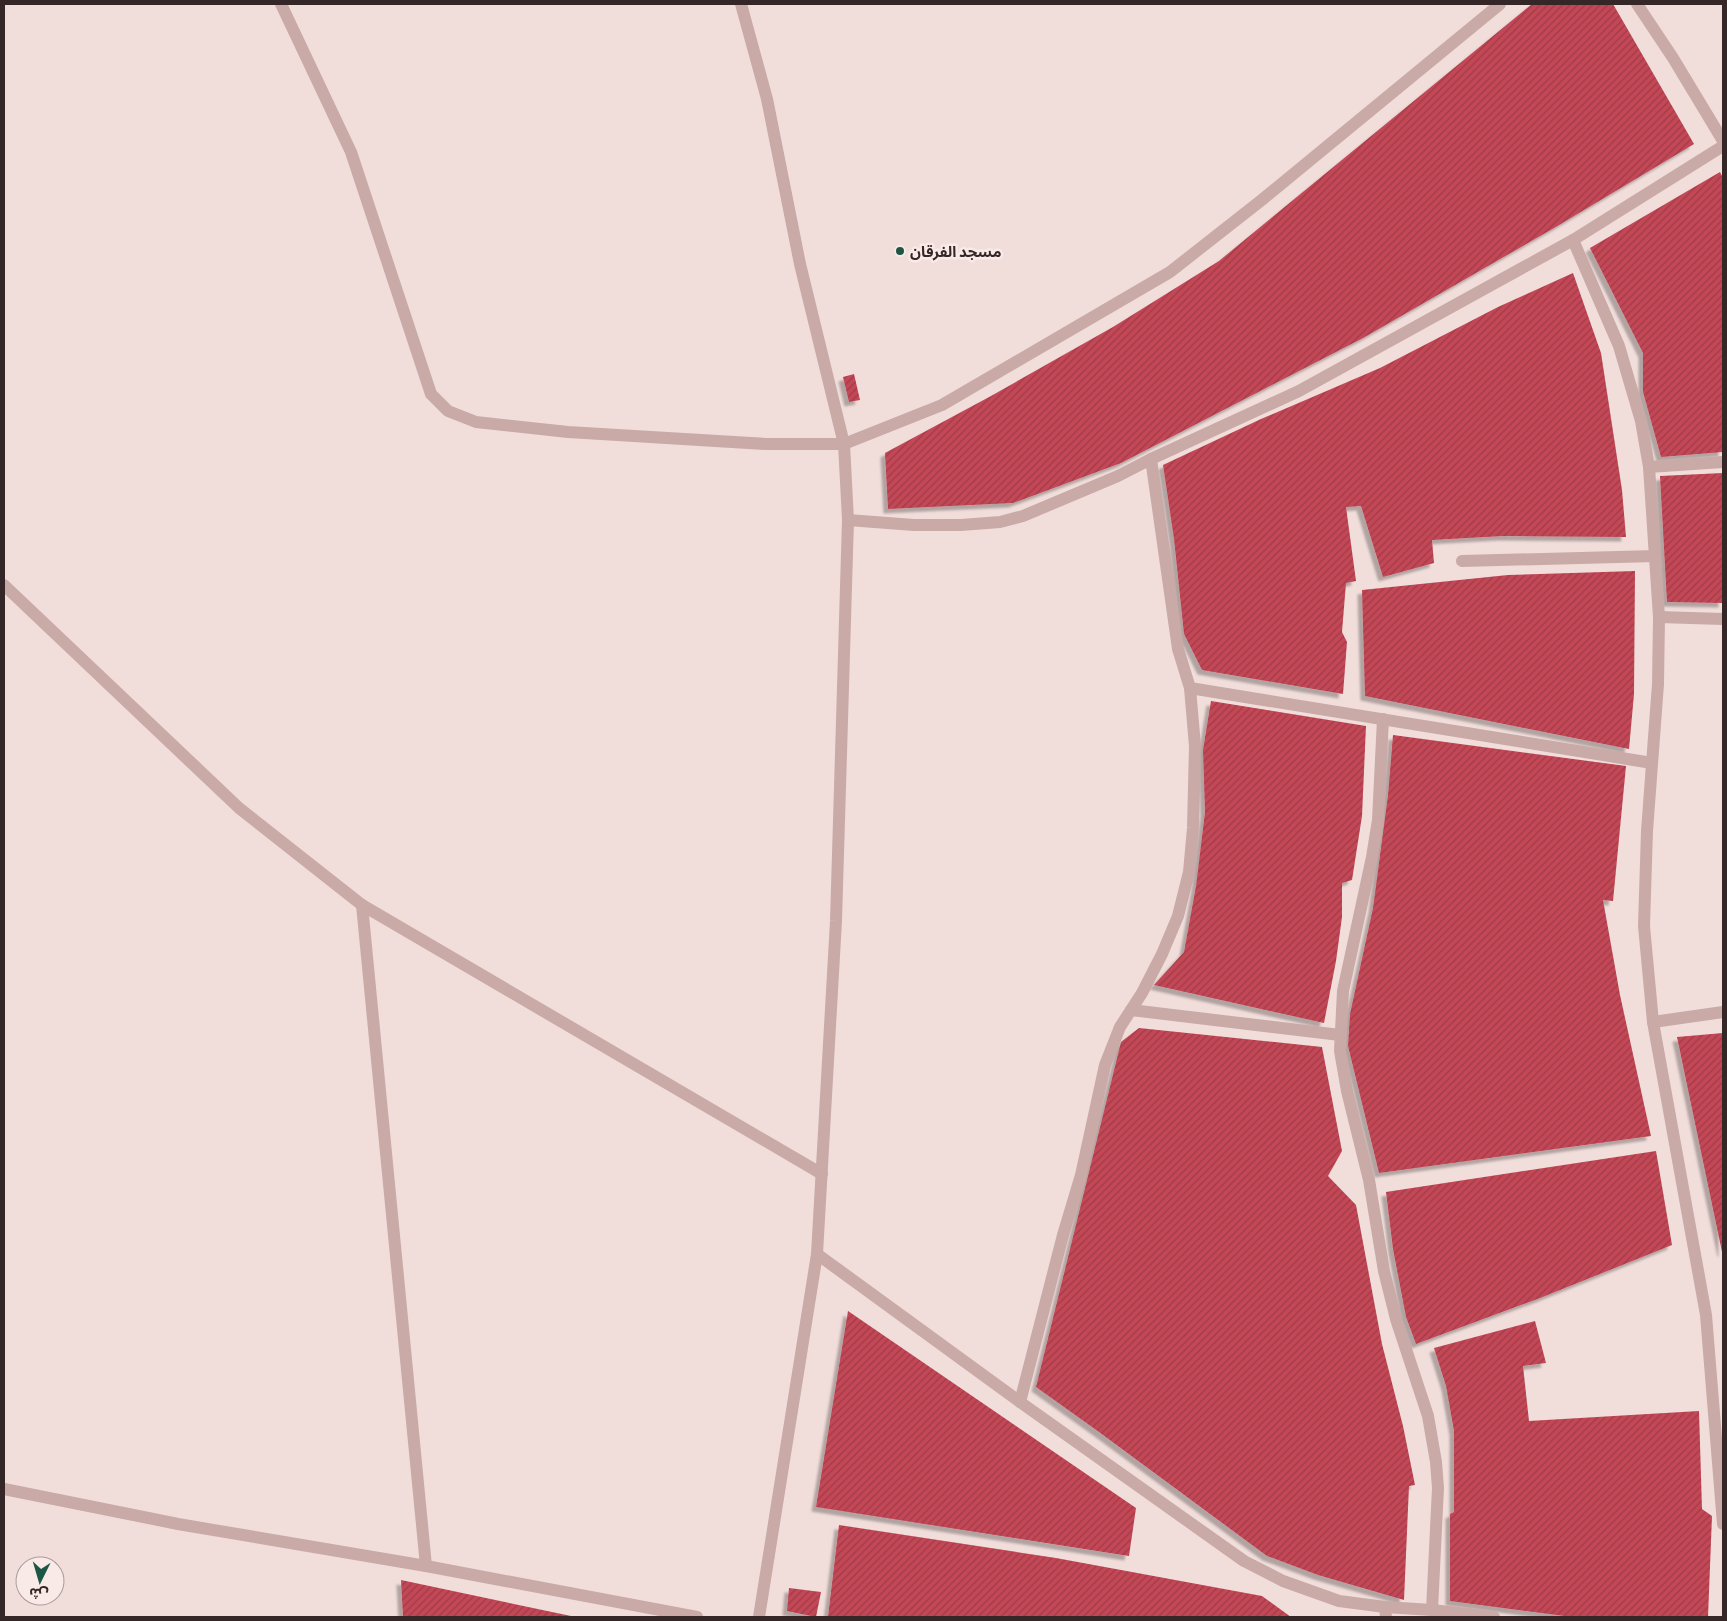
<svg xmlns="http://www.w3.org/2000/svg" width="1727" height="1621" font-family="Commissioner,'Noto Sans Arabic',sans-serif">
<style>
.building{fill:url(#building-hatch);filter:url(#shadow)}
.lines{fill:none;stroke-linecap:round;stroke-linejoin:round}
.minor{stroke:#c9aaa7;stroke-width:12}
.poi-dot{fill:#1e5645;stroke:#f9eae7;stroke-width:2}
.labels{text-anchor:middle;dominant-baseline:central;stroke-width:5;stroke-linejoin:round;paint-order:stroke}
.poi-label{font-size:15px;font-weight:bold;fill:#352728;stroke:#f9eae7;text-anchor:start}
</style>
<defs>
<pattern id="building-hatch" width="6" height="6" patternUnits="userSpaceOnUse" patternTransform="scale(1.25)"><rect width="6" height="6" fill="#c34756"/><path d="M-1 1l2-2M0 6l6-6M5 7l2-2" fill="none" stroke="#9f3b47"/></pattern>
<filter id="shadow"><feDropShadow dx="-4.5" dy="4.5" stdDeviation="1" flood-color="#0004"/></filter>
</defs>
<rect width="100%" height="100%" fill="#f1dedb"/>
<g class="building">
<path d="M1532,4H1613L1694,144L1554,228L1363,338L1121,463L1013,503L888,509L885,453L991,396L1113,327L1219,261Z"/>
<path d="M1720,172L1723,178V452L1661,457L1643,392V353L1590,248Z"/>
<path d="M1573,273L1601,353L1622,490L1626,537L1503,536L1432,540L1434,563L1383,577L1361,506L1346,507L1356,581L1346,583L1342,632L1347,642L1343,694L1202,670L1184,634L1174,539L1163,465L1261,419L1380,368L1498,307Z"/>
<path d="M854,374L860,400L849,402L843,377Z"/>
<path d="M1723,473V603L1667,602L1660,476Z"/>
<path d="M1635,571L1634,694L1629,749L1365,696L1362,590L1508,575Z"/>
<path d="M1211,701L1366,726L1362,816L1352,880L1342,883V917L1336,961L1324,1023L1154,985L1184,952L1196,886L1205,812L1203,750Z"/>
<path d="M1393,735L1626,766L1613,901L1603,900L1620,995L1651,1136L1379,1173L1348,1046L1350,1014L1373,908L1388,795Z"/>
<path d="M1139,1028L1322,1047L1342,1151L1328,1176L1356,1205L1382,1344L1403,1426L1415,1485L1409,1486L1404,1600L1318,1575L1267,1556L1099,1432L1036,1387L1121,1042Z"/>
<path d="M1723,1033V1252H1722L1677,1037Z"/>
<path d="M1656,1151L1672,1245L1540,1298L1416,1344L1406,1317L1393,1249L1386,1192Z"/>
<path d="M848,1311L1136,1508L1129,1556L816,1507Z"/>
<path d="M1535,1321L1546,1363L1523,1366L1529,1421L1699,1411L1702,1509L1712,1516L1708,1617H1572L1450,1601V1514L1454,1512V1431L1446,1386L1434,1348Z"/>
<path d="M839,1525L1056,1558L1262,1596L1291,1617H828Z"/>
<path d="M401,1580L571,1616V1617H403Z"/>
<path d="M789,1588L821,1592L816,1617L787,1611Z"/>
</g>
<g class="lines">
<g class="minor">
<path d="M281,4L351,152L431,394L448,411L476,422L568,432L766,444H844L942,405L1170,272L1263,199L1500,4"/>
<path d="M741,4L767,99L800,264L844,444L848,520L836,921L817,1254L759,1617"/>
<path d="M1637,4L1673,58L1723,141"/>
<path d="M1573,240L1619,346L1641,421L1649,467L1659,617"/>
<path d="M1649,467L1723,462"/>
<path d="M848,520L914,525H961L1000,522L1023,516L1118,476L1151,459L1299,391L1573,240L1723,146"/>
<path d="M1462,561L1655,556"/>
<path d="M4,585L239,808L362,905L822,1174"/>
<path d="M1723,619L1659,617L1658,684L1647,831L1644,926L1653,1022L1723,1012"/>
<path d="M1190,688L1652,763"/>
<path d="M1383,719L1378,820L1372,857L1343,991L1340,1051L1347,1091L1369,1180L1384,1271L1396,1319L1428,1416L1436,1462L1438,1488L1432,1610"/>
<path d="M362,905L426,1566"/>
<path d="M1131,1010L1340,1035"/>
<path d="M1653,1022L1706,1315L1723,1524"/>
<path d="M817,1254L1020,1402L1244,1561L1283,1581L1339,1601L1385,1607L1386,1617"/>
<path d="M1020,1402L1063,1235L1081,1175L1105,1065L1120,1027L1142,993L1162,954L1178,916L1189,872L1193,828L1195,746L1190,688L1178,649L1151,459"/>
<path d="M4,1489L178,1524L426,1566L697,1617"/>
<path d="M1385,1607L1432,1610L1494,1617"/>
</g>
</g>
<circle class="poi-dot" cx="900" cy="251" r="5"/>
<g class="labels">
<g class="poi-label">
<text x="910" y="251">مسجد الفرقان</text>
</g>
</g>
<rect width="1727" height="1621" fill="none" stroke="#352728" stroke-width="10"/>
<g transform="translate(40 1581) rotate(185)"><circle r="24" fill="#f9eae7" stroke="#ab9c9b"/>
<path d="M0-4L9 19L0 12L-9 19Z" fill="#1e5645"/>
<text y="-8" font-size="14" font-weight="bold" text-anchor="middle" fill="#352728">ش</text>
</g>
</svg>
